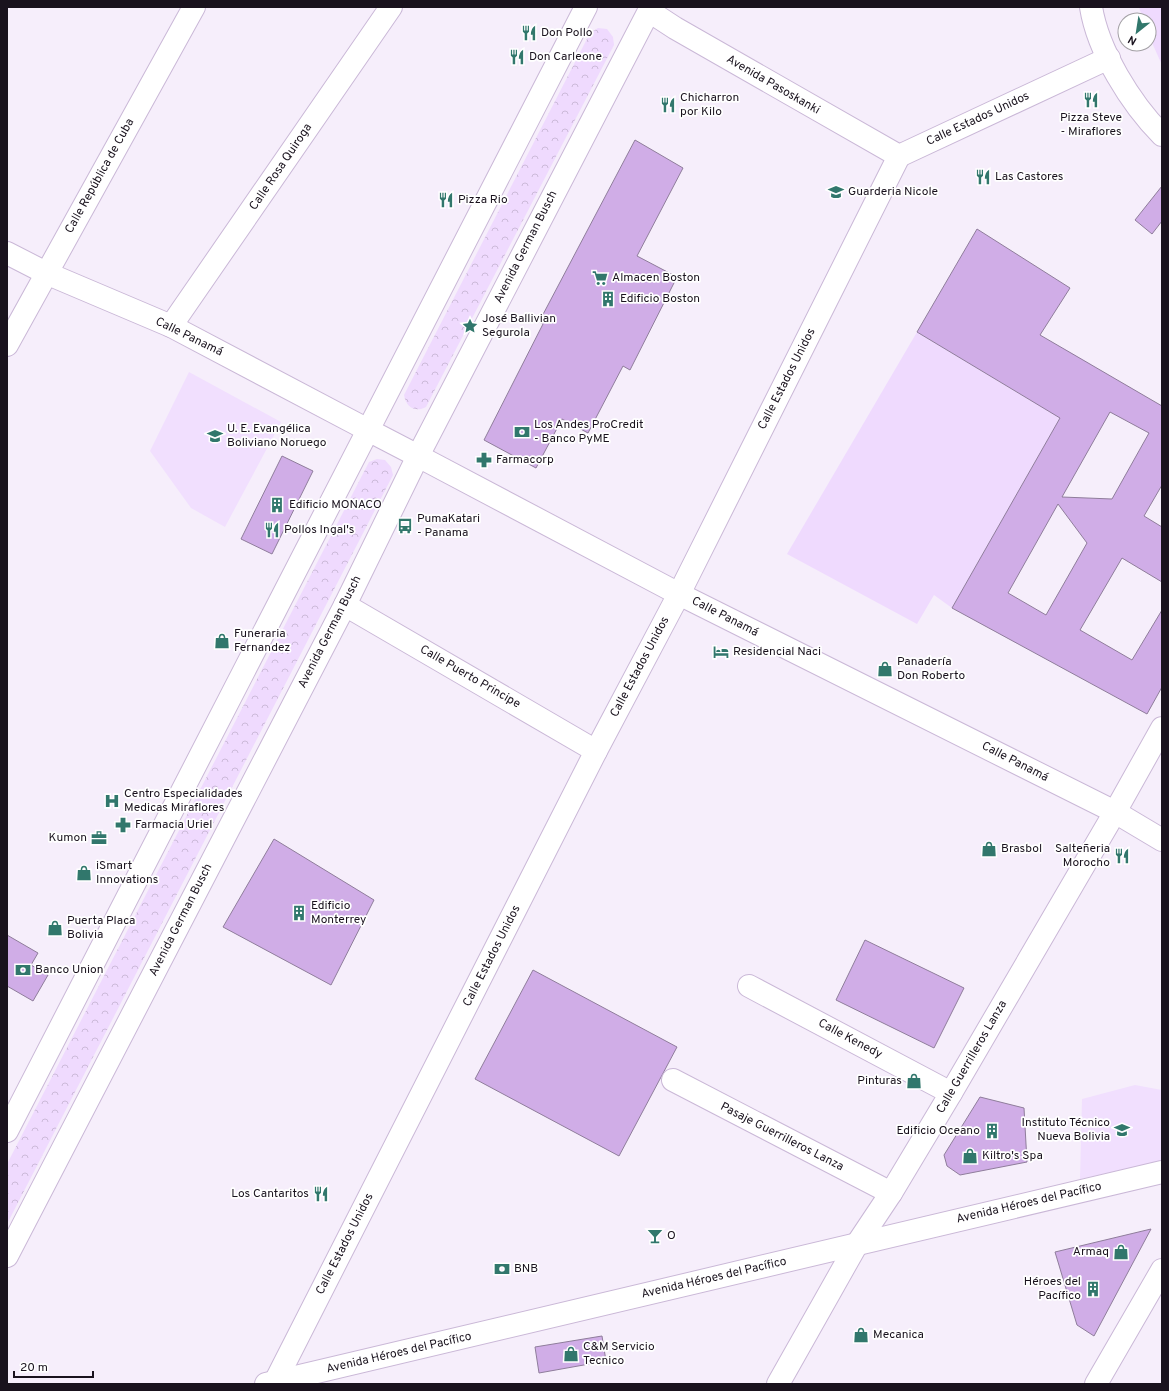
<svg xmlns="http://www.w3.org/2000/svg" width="1169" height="1391" font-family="Overpass,sans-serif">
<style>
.built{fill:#f1dffe}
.green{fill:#efdafe}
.park{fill:url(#park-crowns)}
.building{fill:#d0ade7;stroke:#8f7d9b;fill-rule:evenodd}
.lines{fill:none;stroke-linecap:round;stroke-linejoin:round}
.minor-casing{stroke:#cab8d7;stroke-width:24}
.tertiary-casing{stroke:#cab8d7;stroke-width:24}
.secondary-casing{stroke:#cab8d7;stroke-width:24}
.primary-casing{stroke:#cab8d7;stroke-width:24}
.minor{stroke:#fff;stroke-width:22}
.tertiary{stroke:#fff;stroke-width:22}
.secondary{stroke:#fff;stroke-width:22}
.primary{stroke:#fff;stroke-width:22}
.labels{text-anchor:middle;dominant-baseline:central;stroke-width:3.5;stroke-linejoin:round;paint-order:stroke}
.poi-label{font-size:12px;fill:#19121d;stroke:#fff;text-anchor:start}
.street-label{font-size:12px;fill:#19121d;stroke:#fff}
</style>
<defs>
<pattern id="park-crowns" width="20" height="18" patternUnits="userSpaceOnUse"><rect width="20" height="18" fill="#efdafe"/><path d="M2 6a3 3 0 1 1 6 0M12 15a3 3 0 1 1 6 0" fill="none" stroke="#ccbad9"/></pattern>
</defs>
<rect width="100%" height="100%" fill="#f6eefb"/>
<g class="built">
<path d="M189,372L281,422L225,527L191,508L150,451Z"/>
<path d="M1135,1085L1162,1090V1161L1080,1179L1082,1099Z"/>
</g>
<g class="green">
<path d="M1139,7H1162V65L1149,36V20H1143Z"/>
<path d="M917,332L1031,401L1063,348L1091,364L952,608L934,595L917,624L787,554Z"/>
</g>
<g class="park">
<path d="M598,28L607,29L613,37L614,45L426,407C415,413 406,407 404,395L590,33Z"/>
<path d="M377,459L385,460L391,467L393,475L7,1224V1164L369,462Z"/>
</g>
<g class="building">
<path d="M635,140L683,168L637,256L677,277L630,370L623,366L588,433L562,419L536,468L484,440L543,324L539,322Z"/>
<path d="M1162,186V221L1152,234L1135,220Z"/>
<path d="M977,229L1070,288L1040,335L1162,406V485L1144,516L1162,527V582L1122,558L1080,630L1132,660L1162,610V687L1147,714L952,608L1060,418L917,332ZM1110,412L1149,433L1112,499L1062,497ZM1058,504L1087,543L1046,615L1008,593Z"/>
<path d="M282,456L313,471L272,554L241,539Z"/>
<path d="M274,839L374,900L331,985L223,927Z"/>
<path d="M7,935L38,953L31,965L48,975L33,1001L7,986Z"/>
<path d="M865,940L964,988L934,1048L836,1000Z"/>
<path d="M533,970L677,1047L619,1156L475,1079Z"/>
<path d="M980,1097L1024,1108L1027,1162L960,1175L947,1166L944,1155Z"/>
<path d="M1151,1229L1094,1336L1077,1325L1055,1252Z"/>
<path d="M602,1336L606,1361L539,1373L535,1347Z"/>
</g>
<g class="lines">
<defs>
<g id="minor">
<path d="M171,326L391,7"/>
<path d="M7,345L194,7"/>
<path d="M345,605L596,751"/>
<path d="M749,986L951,1093"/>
<path d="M673,1080L891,1193"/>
<path d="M274,1384L596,751L679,594L899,156"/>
<path d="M778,1384L857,1244L891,1193L951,1093L1115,812L1162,728"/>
<path d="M1096,1384L1162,1270"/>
</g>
<g id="tertiary">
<path d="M649,11L675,28L899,156L1109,58"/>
<path d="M7,253L46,273L171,326L368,430"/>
<path d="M418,456L679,594L1115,812L1162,840"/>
</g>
<path id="secondary" d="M266,1384L1162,1172"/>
<g id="primary">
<path d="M1091,7C1098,51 1131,104 1162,135"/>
<path d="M368,430L418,456"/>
<path d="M7,1131L586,7"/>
<path d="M7,1256L345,605L418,456L651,7"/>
</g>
</defs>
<use href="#minor" class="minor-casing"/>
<use href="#tertiary" class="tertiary-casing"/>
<use href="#secondary" class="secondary-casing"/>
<use href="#primary" class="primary-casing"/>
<use href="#minor" class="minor"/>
<use href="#tertiary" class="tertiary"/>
<use href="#secondary" class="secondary"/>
<use href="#primary" class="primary"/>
</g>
<defs>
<symbol id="restaurant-bare" viewBox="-9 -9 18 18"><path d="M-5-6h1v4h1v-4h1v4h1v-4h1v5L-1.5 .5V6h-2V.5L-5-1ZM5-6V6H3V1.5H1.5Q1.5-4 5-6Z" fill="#31776c" stroke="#fff" stroke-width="2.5" paint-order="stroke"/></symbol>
<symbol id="school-bare" viewBox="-9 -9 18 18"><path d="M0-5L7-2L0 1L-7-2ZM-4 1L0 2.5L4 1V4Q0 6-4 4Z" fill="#31776c" stroke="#fff" stroke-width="2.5" paint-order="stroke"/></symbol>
<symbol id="supermarket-bare" viewBox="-9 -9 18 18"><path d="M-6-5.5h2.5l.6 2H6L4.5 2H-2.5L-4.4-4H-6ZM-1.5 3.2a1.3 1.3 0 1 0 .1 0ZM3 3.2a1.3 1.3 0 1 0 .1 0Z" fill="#31776c" stroke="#fff" stroke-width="2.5" paint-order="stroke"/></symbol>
<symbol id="building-bare" viewBox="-9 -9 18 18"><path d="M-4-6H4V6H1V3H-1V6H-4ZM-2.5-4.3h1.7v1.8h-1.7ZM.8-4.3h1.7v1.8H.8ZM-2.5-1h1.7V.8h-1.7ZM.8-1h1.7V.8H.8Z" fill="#31776c" stroke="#fff" stroke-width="2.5" paint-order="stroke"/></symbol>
<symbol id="sight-bare" viewBox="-9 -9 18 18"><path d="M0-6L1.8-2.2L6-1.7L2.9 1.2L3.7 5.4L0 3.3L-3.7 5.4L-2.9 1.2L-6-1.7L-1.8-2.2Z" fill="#31776c" stroke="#fff" stroke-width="2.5" paint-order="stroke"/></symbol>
<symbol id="bank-bare" viewBox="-9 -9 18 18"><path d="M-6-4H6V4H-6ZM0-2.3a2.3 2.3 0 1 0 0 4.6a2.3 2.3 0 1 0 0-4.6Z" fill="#31776c" stroke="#fff" stroke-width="2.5" paint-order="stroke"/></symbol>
<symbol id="pharmacy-bare" viewBox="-9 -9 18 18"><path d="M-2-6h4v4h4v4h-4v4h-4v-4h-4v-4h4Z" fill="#31776c" stroke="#fff" stroke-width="2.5" paint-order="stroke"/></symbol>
<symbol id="bus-bare" viewBox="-9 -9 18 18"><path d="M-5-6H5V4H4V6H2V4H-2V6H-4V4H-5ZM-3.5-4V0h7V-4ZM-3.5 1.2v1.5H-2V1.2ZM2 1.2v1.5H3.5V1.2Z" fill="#31776c" stroke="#fff" stroke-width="2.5" paint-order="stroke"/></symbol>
<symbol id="shop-bare" viewBox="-9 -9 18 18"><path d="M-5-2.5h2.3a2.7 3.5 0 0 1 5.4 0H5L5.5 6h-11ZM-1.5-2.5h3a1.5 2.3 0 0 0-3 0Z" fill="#31776c" stroke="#fff" stroke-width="2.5" paint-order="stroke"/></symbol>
<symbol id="hotel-bare" viewBox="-9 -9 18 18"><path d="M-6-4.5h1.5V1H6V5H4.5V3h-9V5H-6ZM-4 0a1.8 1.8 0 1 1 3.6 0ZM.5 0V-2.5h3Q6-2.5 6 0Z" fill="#31776c" stroke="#fff" stroke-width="2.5" paint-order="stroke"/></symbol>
<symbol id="hospital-bare" viewBox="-9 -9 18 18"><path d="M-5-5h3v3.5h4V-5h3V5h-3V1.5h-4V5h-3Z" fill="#31776c" stroke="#fff" stroke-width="2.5" paint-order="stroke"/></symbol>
<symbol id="office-bare" viewBox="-9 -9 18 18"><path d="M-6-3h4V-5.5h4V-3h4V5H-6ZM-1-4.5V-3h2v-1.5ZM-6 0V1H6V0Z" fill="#31776c" stroke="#fff" stroke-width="2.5" paint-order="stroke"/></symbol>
<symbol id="university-bare" viewBox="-9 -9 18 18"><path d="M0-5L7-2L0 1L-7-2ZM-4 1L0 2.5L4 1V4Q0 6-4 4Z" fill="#31776c" stroke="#fff" stroke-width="2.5" paint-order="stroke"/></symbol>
<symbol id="bar-bare" viewBox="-9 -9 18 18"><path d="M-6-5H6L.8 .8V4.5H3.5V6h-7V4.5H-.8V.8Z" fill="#31776c" stroke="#fff" stroke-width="2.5" paint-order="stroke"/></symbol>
</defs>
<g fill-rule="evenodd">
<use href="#restaurant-bare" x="518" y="22" width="22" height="22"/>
<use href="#restaurant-bare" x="506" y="46" width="22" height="22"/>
<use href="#restaurant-bare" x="1080" y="89" width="22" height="22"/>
<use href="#restaurant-bare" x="657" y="94" width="22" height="22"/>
<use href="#restaurant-bare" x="972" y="166" width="22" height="22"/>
<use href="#school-bare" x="825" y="181" width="22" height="22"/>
<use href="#restaurant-bare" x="435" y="189" width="22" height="22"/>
<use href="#supermarket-bare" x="589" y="267" width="22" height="22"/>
<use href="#building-bare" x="597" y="288" width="22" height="22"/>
<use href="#sight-bare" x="459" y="315" width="22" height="22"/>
<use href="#bank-bare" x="511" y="421" width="22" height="22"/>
<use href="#school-bare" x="204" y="425" width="22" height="22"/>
<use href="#pharmacy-bare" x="473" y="449" width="22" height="22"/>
<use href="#building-bare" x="266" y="494" width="22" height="22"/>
<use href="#bus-bare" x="394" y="515" width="22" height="22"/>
<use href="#restaurant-bare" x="261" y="519" width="22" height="22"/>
<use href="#shop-bare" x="211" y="630" width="22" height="22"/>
<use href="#hotel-bare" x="710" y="641" width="22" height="22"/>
<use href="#shop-bare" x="874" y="658" width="22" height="22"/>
<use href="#hospital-bare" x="101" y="790" width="22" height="22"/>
<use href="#pharmacy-bare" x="112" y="814" width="22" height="22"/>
<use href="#office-bare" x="88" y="827" width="22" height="22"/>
<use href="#shop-bare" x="978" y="838" width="22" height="22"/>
<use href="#restaurant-bare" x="1111" y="845" width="22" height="22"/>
<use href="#shop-bare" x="73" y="862" width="22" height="22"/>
<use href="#building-bare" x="288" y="902" width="22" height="22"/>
<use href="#shop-bare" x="44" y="917" width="22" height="22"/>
<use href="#bank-bare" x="12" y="959" width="22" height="22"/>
<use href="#shop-bare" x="903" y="1070" width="22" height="22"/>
<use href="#university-bare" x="1111" y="1119" width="22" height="22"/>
<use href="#building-bare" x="981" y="1120" width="22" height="22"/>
<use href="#shop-bare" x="959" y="1145" width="22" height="22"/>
<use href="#restaurant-bare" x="310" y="1183" width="22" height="22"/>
<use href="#bar-bare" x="644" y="1225" width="22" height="22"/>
<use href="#shop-bare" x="1110" y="1241" width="22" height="22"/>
<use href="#bank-bare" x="491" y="1258" width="22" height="22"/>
<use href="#building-bare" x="1082" y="1278" width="22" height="22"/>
<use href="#shop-bare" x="850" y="1324" width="22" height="22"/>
<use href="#shop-bare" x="560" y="1343" width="22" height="22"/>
</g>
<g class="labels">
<g class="poi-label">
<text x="541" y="33">Don Pollo</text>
<text x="529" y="57">Don Carleone</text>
<text x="680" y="98">Chicharron<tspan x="680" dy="14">por Kilo</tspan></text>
<text x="1091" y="118" text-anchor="middle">Pizza Steve<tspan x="1091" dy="14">- Miraflores</tspan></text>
<text x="995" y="177">Las Castores</text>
<text x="848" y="192">Guarderia Nicole</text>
<text x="458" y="200">Pizza Rio</text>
<text x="612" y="278">Almacen Boston</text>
<text x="620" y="299">Edificio Boston</text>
<text x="482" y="319">José Ballivian<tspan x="482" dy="14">Segurola</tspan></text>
<text x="534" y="425">Los Andes ProCredit<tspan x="534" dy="14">- Banco PyME</tspan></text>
<text x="227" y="429">U. E. Evangélica<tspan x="227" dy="14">Boliviano Noruego</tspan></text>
<text x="496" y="460">Farmacorp</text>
<text x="289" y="505">Edificio MONACO</text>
<text x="417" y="519">PumaKatari<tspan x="417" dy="14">- Panama</tspan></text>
<text x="284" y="530">Pollos Ingal's</text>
<text x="234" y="634">Funeraria<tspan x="234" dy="14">Fernandez</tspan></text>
<text x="733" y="652">Residencial Naci</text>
<text x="897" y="662">Panadería<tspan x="897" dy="14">Don Roberto</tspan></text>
<text x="124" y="794">Centro Especialidades<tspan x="124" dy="14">Medicas Miraflores</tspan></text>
<text x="135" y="825">Farmacia Uriel</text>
<text x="87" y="838" text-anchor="end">Kumon</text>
<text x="1001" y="849">Brasbol</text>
<text x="1110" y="849" text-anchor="end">Salteñeria<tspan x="1110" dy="14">Morocho</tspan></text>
<text x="96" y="866">iSmart<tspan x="96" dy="14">Innovations</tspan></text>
<text x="311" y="906">Edificio<tspan x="311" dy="14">Monterrey</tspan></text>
<text x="67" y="921">Puerta Placa<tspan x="67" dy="14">Bolivia</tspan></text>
<text x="35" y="970">Banco Union</text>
<text x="902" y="1081" text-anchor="end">Pinturas</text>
<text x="1110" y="1123" text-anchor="end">Instituto Técnico<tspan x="1110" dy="14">Nueva Bolivia</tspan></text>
<text x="980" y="1131" text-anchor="end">Edificio Oceano</text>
<text x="982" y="1156">Kiltro's Spa</text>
<text x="309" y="1194" text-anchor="end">Los Cantaritos</text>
<text x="667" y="1236">O</text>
<text x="1109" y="1252" text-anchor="end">Armaq</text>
<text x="514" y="1269">BNB</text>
<text x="1081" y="1282" text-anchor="end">Héroes del<tspan x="1081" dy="14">Pacífico</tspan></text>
<text x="873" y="1335">Mecanica</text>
<text x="583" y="1347">C&amp;M Servicio<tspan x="583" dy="14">Tecnico</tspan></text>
</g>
<g class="street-label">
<text transform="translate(773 85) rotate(30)">Avenida Pasoskanki</text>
<text transform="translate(978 119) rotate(-25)">Calle Estados Unidos</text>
<text transform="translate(281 167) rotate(-56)">Calle Rosa Quiroga</text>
<text transform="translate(100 176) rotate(-61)">Calle República de Cuba</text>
<text transform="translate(526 247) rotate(-63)">Avenida German Busch</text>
<text transform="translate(189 337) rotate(26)">Calle Panamá</text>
<text transform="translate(787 379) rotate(-63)">Calle Estados Unidos</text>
<text transform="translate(725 617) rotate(27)">Calle Panamá</text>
<text transform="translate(330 632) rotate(-63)">Avenida German Busch</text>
<text transform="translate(640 667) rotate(-62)">Calle Estados Unidos</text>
<text transform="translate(470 677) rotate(30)">Calle Puerto Principe</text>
<text transform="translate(1015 762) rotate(27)">Calle Panamá</text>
<text transform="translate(181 920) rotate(-63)">Avenida German Busch</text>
<text transform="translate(492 956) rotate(-63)">Calle Estados Unidos</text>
<text transform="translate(850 1039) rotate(28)">Calle Kenedy</text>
<text transform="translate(972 1057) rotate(-60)">Calle Guerrilleros Lanza</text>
<text transform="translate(782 1137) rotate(27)">Pasaje Guerrilleros Lanza</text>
<text transform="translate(1029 1203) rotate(-13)">Avenida Héroes del Pacífico</text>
<text transform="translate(345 1244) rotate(-63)">Calle Estados Unidos</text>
<text transform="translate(714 1278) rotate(-13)">Avenida Héroes del Pacífico</text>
<text transform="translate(399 1353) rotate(-13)">Avenida Héroes del Pacífico</text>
</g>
</g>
<rect width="1169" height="1391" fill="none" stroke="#19121d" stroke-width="16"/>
<g transform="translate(1137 32) rotate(210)"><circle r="19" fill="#ffffff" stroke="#a3a0a5"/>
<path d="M0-3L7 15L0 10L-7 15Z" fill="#31776c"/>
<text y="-6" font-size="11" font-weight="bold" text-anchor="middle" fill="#19121d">N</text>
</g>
<path d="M14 1371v6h79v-6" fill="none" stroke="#19121d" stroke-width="2"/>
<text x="20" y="1371" font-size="12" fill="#19121d" stroke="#ffffff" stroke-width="3" paint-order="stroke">20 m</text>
</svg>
